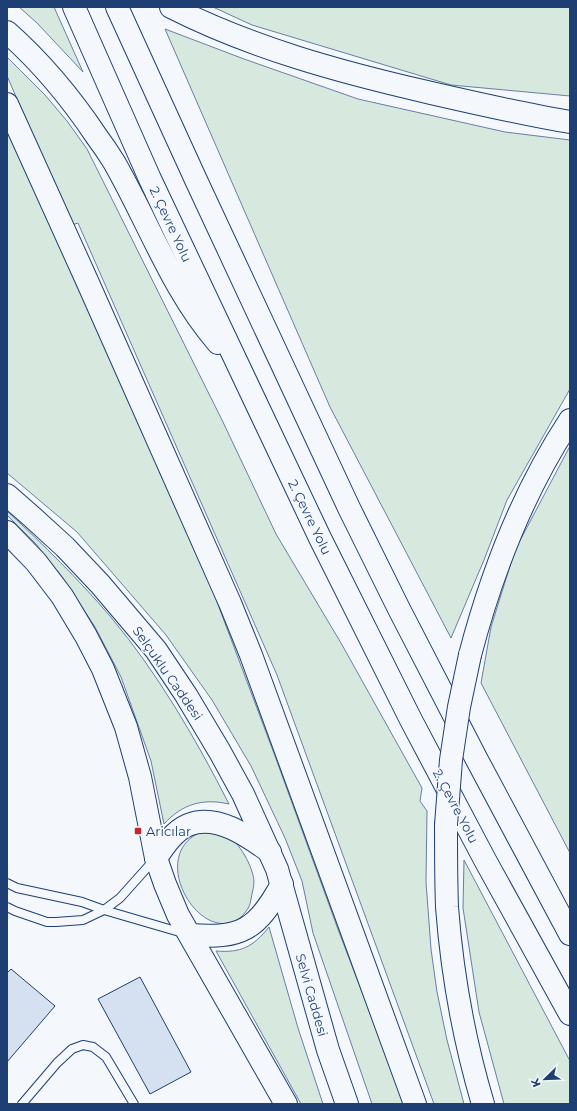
<svg xmlns="http://www.w3.org/2000/svg" width="577" height="1111" font-family="Montserrat,sans-serif">
<style>
.green{fill:#d7e8df;stroke:#687fa3}
.building{fill:#d5e0f0;stroke:#1d3f73}
.lines{fill:none;stroke-linecap:round;stroke-linejoin:round}
.service-casing{stroke:#1d3f73;stroke-width:10}
.primary-casing{stroke:#1d3f73;stroke-width:24}
.motorway-casing{stroke:#1d3f73;stroke-width:24}
.service{stroke:#f4f7fb;stroke-width:8}
.primary{stroke:#f4f7fb;stroke-width:22}
.motorway{stroke:#f4f7fb;stroke-width:22}
.motorway-bridge-casing{stroke:#1d3f73;stroke-width:24;stroke-linecap:butt}
.motorway-bridge{stroke:#f4f7fb;stroke-width:22}
.poi-dot{fill:#c62828;stroke:#f4f7fb;stroke-width:1.5}
.labels{text-anchor:middle;dominant-baseline:central;stroke-width:3;stroke-linejoin:round;paint-order:stroke}
.street-label{font-size:13px;fill:#1d3f73;stroke:#f4f7fb}
.poi-label{font-size:13px;fill:#1d3f73;stroke:#f4f7fb;text-anchor:start}
</style>
<rect width="100%" height="100%" fill="#f4f7fb"/>
<g class="green">
<path d="M19,7H54L83,72L37,23Z"/>
<path d="M213,7H570V96L451,85L252,25Z"/>
<path d="M165,29L244,59L358,99L505,132L570,140V389L507,500L484,560L451,638L330,407Z"/>
<path d="M7,57L45,95L67,121L87,149L222,420L276,534L341,643L422,788L420,801L427,811L426,882L431,949L437,992L447,1040L464,1104H434L277,675L78,223L72,225L7,76Z"/>
<path d="M7,131L67,254L205,570L275,756L339,932L405,1104H372L313,933L302,881L285,838L251,766L212,700L166,635L77,532L7,473Z"/>
<path d="M570,446V853L481,683L491,627L515,550Z"/>
<path d="M8,512C44,545 78,579 110,616C157,672 196,739 229,804C203,798 182,804 164,824L151,761L121,677L95,627L63,578L36,544L7,515Z"/>
<path d="M201,832C209,832 218,832 226,835C239,841 253,867 254,881C254,887 252,893 251,899C250,907 246,912 241,917C202,949 145,856 201,832Z"/>
<path d="M464,860L570,1061V1104H504L479,1012L463,908Z"/>
<path d="M269,927L298,1028L323,1104H301L216,951C241,953 253,947 269,927Z"/>
</g>
<g class="building">
<path d="M11,969L55,1006L7,1062V973Z"/>
<path d="M140,977L191,1072L150,1094L98,999Z"/>
</g>
<g class="lines">
<defs>
<g id="service">
<path d="M7,883L17,888L82,902L104,910L183,933"/>
<path d="M7,907L15,911L47,922H56L83,920L104,910L120,898L154,860"/>
<path d="M22,1104L57,1063L72,1049L83,1045L93,1047L106,1057L134,1104"/>
</g>
<g id="primary">
<path d="M7,495L31,516L65,547L100,584L156,650L186,695L220,752L243,794L277,869L328,1050L347,1104"/>
<path d="M7,532L36,562L62,596L86,636L103,669L126,727L140,777L156,858L165,884L178,915L286,1104"/>
<path d="M156,858C164,846 174,831 188,825C216,813 248,836 270,852"/>
<path d="M190,935C241,939 257,930 282,884"/>
</g>
<g id="motorway">
<path d="M74,7L150,179L320,538L411,720L485,860L570,1014"/>
<path d="M117,7L196,180L349,508L399,609L476,758L570,934"/>
<path d="M171,7C252,48 340,72 427,92C475,103 522,114 570,122"/>
<path d="M7,32C42,63 71,98 97,137C103,145 109,154 114,162C149,223 172,290 218,343"/>
<path d="M7,104L88,283L230,603L251,655L415,1104"/>
<path d="M470,655C491,575 524,490 570,420"/>
<path d="M446,825C446,852 446,880 447,907C452,973 464,1040 483,1104"/>
</g>
</defs>
<use href="#service" class="service-casing"/>
<use href="#primary" class="primary-casing"/>
<use href="#motorway" class="motorway-casing"/>
<use href="#service" class="service"/>
<use href="#primary" class="primary"/>
<use href="#motorway" class="motorway"/>
<defs>
<path id="motorway-bridge" d="M446,825L451,760L459,707L470,655"/>
</defs>
<use href="#motorway-bridge" class="motorway-bridge-casing"/>
<use href="#motorway-bridge" class="motorway-bridge"/>
</g>
<rect class="poi-dot" x="134" y="827" width="8" height="8" rx="2"/>
<g class="labels">
<g class="street-label">
<text transform="translate(171 224) rotate(65)">2. Çevre Yolu</text>
<text transform="translate(310 517) rotate(64)">2. Çevre Yolu</text>
<text transform="translate(168 673) rotate(55)">Selçuklu Caddesi</text>
<text transform="translate(456 806) rotate(62)">2. Çevre Yolu</text>
<text transform="translate(312 995) rotate(74)">Selvi Caddesi</text>
</g>
<g class="poi-label">
<text x="146" y="831">Aricılar</text>
</g>
</g>
<rect width="577" height="1111" fill="none" stroke="#1d3f73" stroke-width="16"/>
<g transform="translate(545 1079) rotate(247)" stroke="#f4f7fb" stroke-width="3" paint-order="stroke">
<path d="M0-3L7 15L0 10L-7 15Z" fill="#1d3f73"/>
<text y="-6" font-size="11" font-weight="bold" text-anchor="middle" fill="#1d3f73">K</text>
</g>
</svg>
